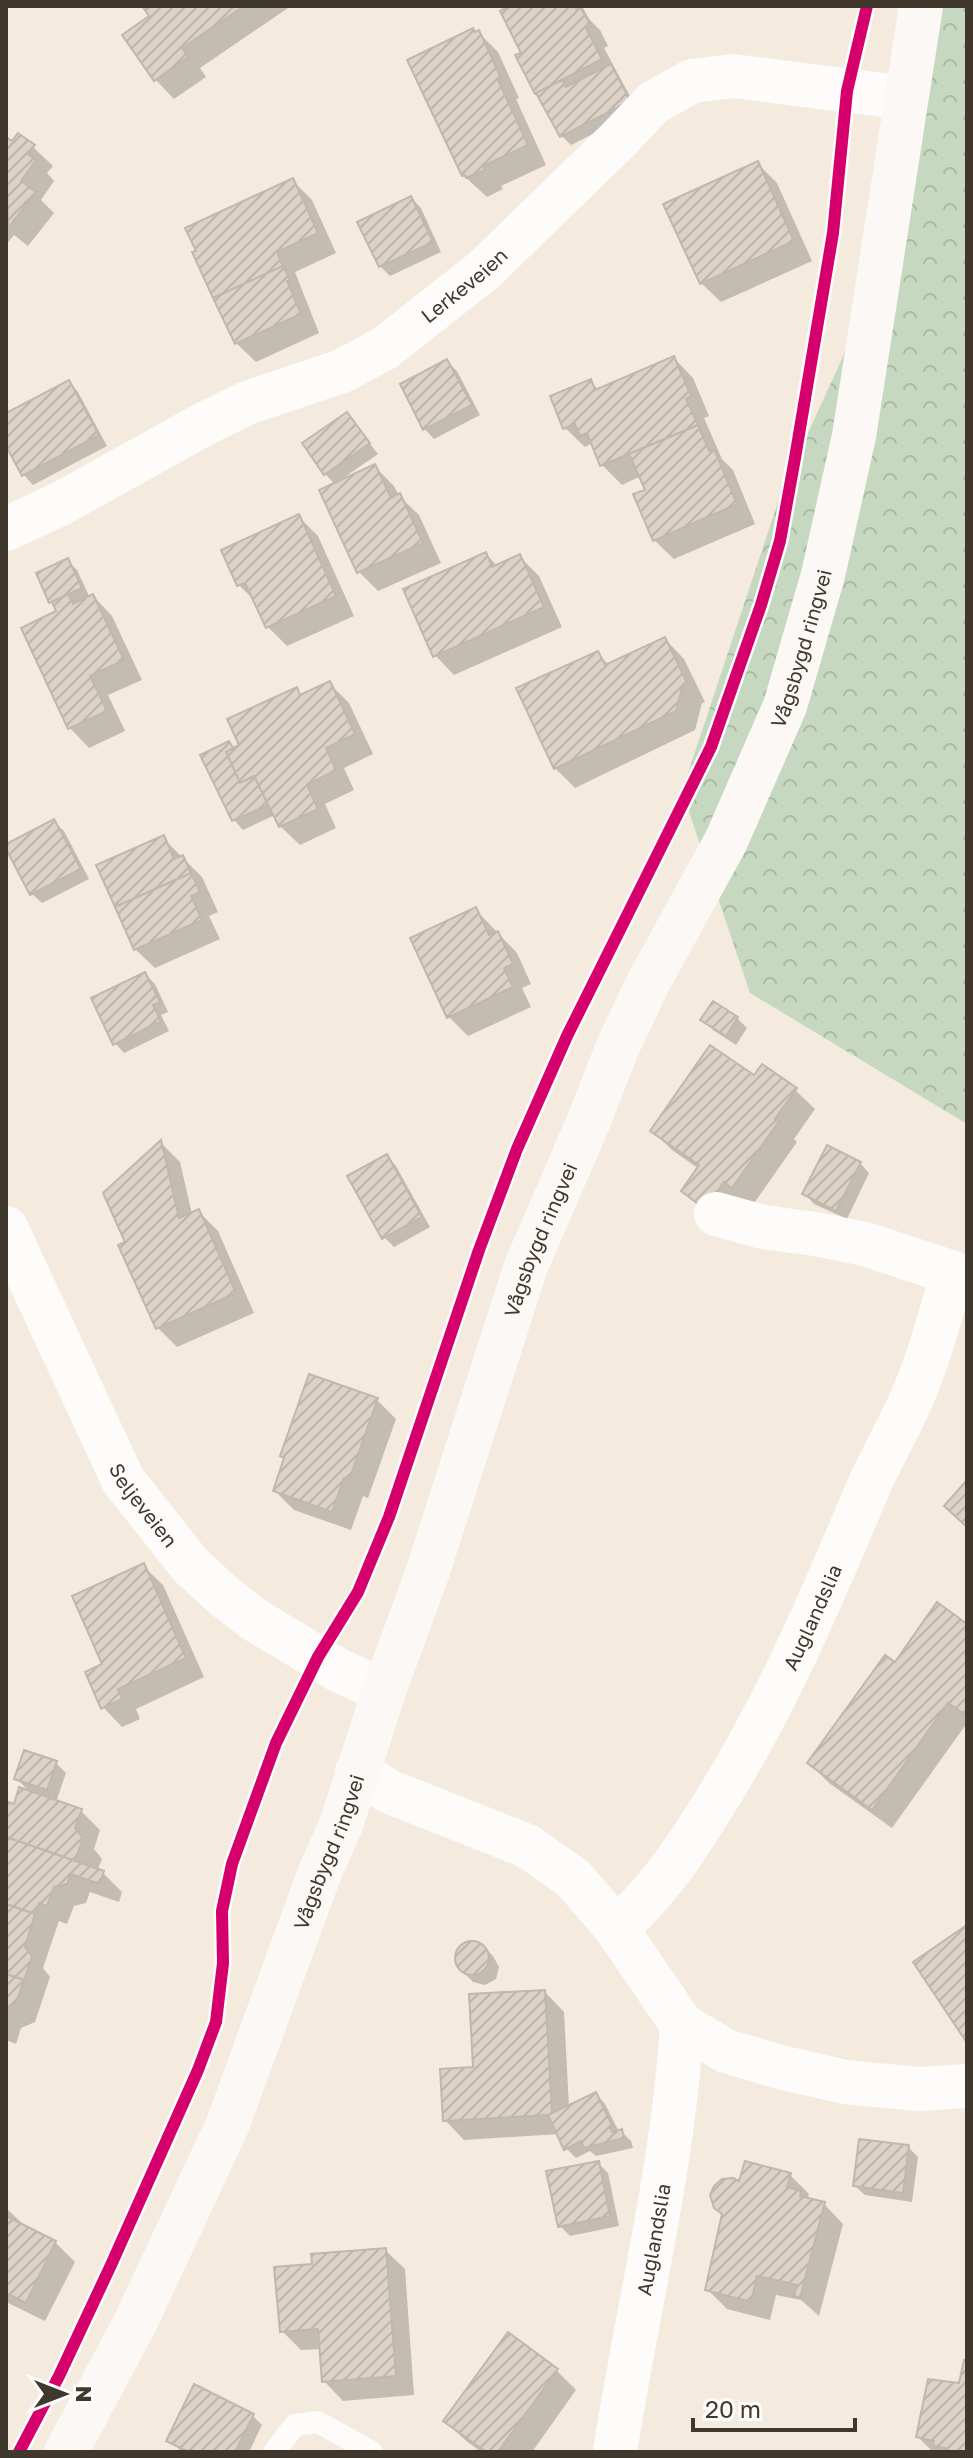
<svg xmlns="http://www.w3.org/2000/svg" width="973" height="2458" font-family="'Golos Text',sans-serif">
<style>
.forest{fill:url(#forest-crowns)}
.shadow{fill:#0003}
.building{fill:url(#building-hatch);stroke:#c0b8ad;stroke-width:2}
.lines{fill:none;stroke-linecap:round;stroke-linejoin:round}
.lane{stroke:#fdfcfa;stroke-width:22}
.street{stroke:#fdfcfa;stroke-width:44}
.secondary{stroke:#fbf8f6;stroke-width:44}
.cycleway-casing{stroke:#fcfcfc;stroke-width:17}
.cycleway{stroke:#d6006c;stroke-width:12}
.labels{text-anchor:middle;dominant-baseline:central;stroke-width:6;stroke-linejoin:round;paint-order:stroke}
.street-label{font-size:20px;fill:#41382d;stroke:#fcfcfc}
</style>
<defs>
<pattern id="forest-crowns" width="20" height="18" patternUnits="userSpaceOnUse" patternTransform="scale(2)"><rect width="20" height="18" fill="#c7d8c0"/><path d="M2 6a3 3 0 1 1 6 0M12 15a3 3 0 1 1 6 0" fill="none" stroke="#acbaa5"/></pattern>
<pattern id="building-hatch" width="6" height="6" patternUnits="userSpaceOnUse" patternTransform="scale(2)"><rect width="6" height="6" fill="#dcd2c5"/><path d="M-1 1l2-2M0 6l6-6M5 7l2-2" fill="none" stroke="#beb5aa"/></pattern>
</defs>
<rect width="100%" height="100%" fill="#f4ebde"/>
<path class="forest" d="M920,6H967V1124L750,993L682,791L782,490L845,352Z"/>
<g class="shadow">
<path d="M144,6H291L200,68L206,77L174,99L155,79L152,17Z"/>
<path d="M514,6H582L589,19L600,30L608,46L604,48L638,111L571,145L562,136L524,53Z"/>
<path d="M478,32L498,52L519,98L516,99L546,165L501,186L503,189L487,197L463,175L476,33Z"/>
<path d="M6,139L12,144L33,147L53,166L47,173L54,181L41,200L54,213L28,246L14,235L6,245Z"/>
<path d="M758,164L777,183L812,261L721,302L701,283Z"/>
<path d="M293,181L312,200L336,253L295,272L319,333L256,362L236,343Z"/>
<path d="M411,198L421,208L441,252L390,276L380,266Z"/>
<path d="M674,358L693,378L709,416L704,418L722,459L733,470L755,524L674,559L654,540L647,491L641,476L622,485L602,465L595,449L591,444L585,447L565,428L590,381L599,390Z"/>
<path d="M447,362L457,371L480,415L434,439L425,429Z"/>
<path d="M69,382L78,392L107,446L33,485L24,475L6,442V415Z"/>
<path d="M347,415L378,454L339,481L375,467L394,486L399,496L419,515L441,563L378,591L359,572L336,485L325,474Z"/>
<path d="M298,516L318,536L354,616L287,646L268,627L257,603L239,585Z"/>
<path d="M486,554L498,567L520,557L539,576L562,627L454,675L435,655Z"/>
<path d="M68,561L77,570L90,598L93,596L112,616L142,680L108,695L125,731L89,748L70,728L24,629L59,612L51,602Z"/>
<path d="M665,639L684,659L705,702L702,703L695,730L575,788L555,768L597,653L609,665Z"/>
<path d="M330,684L349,703L373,754L344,768L354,790L325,804L336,828L300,845L280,826L275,815L243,830L234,820L203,756L229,743L235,749L296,689L303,696Z"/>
<path d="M54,822L64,831L89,879L42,903L32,894Z"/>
<path d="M163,838L202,877L218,912L209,916L220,939L155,968L135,949Z"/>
<path d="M476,910L517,953L531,984L522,988L531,1007L468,1036L449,1017Z"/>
<path d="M145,974L155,984L168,1012L161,1015L169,1031L124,1053L115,1043Z"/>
<path d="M737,1018L747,1028L736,1045L713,1030L703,1020Z"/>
<path d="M754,1078L795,1090L815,1109L794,1139L797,1142L752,1206L703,1210L683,1191L699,1169L672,1150L653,1131Z"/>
<path d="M161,1143L180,1162L192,1214L198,1211L218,1231L254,1313L177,1347L158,1328L127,1243Z"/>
<path d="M387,1156L396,1166L430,1227L394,1247L384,1237Z"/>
<path d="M860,1163L869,1173L847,1219L814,1204L805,1194Z"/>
<path d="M377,1400L396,1419L368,1498L363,1496L351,1530L294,1510L275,1491Z"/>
<path d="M143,1566L163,1585L204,1677L136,1709L140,1719L122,1727L103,1707L105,1665Z"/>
<path d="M967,1626V1723L892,1828L829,1783L809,1763L895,1665Z"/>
<path d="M56,1763L66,1773L56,1802L80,1810L100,1830L94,1849L102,1859L97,1871L103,1873L122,1892L119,1902L90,1892L86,1903L74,1906L67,1924L59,1921L43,1968L50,1977L35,2022L21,2028L16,2044L6,2040V1803L15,1806L31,1793L16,1778Z"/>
<path d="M470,1942L482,1945L493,1956L499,1967L496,1979L485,1985L473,1982L462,1971L456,1960L460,1948Z"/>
<path d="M545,1992L564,2012L569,2107L596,2094L605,2104L619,2132L621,2131L631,2141L633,2148L596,2156L590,2151L576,2158L566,2148L559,2134L464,2140L445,2120L476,2069Z"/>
<path d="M908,2147L918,2157L912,2202L865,2195L855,2186Z"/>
<path d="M598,2163L608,2173L619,2226L570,2236L560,2226Z"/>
<path d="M790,2175L809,2194L807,2200L824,2204L843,2224L819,2316L801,2300L776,2295L770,2320L727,2309L707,2289L741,2183Z"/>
<path d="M6,2208L27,2228L55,2242L75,2262L45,2321L6,2302Z"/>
<path d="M385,2250L405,2269L414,2395L343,2401L324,2381L321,2349L301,2350L282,2331L314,2266Z"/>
<path d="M508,2335L557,2371L576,2390L532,2452H481L465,2440L445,2421Z"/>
<path d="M967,2363V2452H933L918,2437L960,2385Z"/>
<path d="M252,2415L262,2425L249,2452H182L169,2440Z"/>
</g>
<g class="building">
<path d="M142,6H244L182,48L188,57L154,81L122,35L149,16Z"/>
<path d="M509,6H575L577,10L581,8L591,26L586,28L602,59L535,94L515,55L521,53L500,11Z"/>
<path d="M473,28L475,32L479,30L501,78L498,80L528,145L483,166L485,170L466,178L465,175L462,176L407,60Z"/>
<path d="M611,64L630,101L560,137L536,93L562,80L566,87Z"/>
<path d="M18,133L35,145L28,154L36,160L21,181L36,192L8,228L6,137L12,141Z"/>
<path d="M758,161L794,241L700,284L663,204Z"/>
<path d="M293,178L318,233L277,252L283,266L213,298L192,252L196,251L185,228Z"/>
<path d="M411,196L433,242L379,267L357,222Z"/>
<path d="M283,266L290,280L287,281L301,314L235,344L213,298Z"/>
<path d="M674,356L691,396L686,399L698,425L600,466L587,433L580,436L575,424L563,429L550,396L591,379L595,390Z"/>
<path d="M447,359L472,405L423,430L400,384Z"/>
<path d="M69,380L99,435L22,476L6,446V413Z"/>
<path d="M347,412L370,443L324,475L302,443Z"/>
<path d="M698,425L709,451L714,449L737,504L653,541L633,494L645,490L629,454Z"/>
<path d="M375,464L391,498L400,493L423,543L357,573L319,490Z"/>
<path d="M299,514L336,596L266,628L245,583L237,586L221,550Z"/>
<path d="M486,552L492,567L520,554L544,607L433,657L403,589Z"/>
<path d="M68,558L82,588L49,603L36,573Z"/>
<path d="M68,594L73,604L93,594L124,660L90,676L107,711L68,729L21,628L56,611L52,602Z"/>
<path d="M665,637L687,683L683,684L676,711L554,769L516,688L598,651L605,665Z"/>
<path d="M330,681L355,734L326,748L336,770L307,785L318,809L279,827L254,776L240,783L226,752L239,745L227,719L297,687L300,695Z"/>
<path d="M229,741L233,748L226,752L240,783L254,776L268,805L232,821L200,755Z"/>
<path d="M54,819L81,869L30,895L6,849V844Z"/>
<path d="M164,835L174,859L183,855L191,873L115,907L96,865Z"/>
<path d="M191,873L200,892L191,896L202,920L134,950L115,907Z"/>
<path d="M476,907L489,935L498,931L513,964L504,968L513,987L447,1018L410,938Z"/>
<path d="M145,972L160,1002L153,1005L161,1021L113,1045L91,998Z"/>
<path d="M713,1001L738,1017L726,1036L700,1020Z"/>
<path d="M710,1045L754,1075L762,1064L797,1088L775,1119L779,1121L732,1188L724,1182L705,1209L681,1191L699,1165L650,1131Z"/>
<path d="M161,1140L179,1218L199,1209L236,1293L156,1329L118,1245L125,1242L103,1193Z"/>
<path d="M827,1145L861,1162L836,1211L802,1194Z"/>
<path d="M387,1154L422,1217L382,1239L347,1176Z"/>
<path d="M309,1374L378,1398L349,1480L344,1478L332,1512L273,1491L284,1458L280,1456Z"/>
<path d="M967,1480V1527L944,1506Z"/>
<path d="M144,1563L186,1658L118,1689L122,1699L101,1709L85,1672L102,1664L72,1596Z"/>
<path d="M937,1602L967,1624V1716L948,1703L872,1810L807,1763L885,1655L895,1662Z"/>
<path d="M24,1750L57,1761L47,1790L14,1779Z"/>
<path d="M19,1787L82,1809L75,1828L83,1838L75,1861L6,1837V1801L14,1804Z"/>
<path d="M6,1837L104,1871L100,1884L71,1874L67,1884L54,1887L47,1906L39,1903L35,1914L6,1904Z"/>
<path d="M6,1904L35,1914L25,1947L32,1956L24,1980L6,1974Z"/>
<path d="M967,1925V2043L913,1962Z"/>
<circle cx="472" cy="1958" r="17"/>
<path d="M6,1974L24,1980L16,2003L6,2007Z"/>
<path d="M545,1990L552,2113L548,2115L443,2121L440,2069L473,2067L469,1994Z"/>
<path d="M596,2092L613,2127L610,2128L612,2132L622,2129L624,2138L584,2148L581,2141L564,2150L548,2115Z"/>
<path d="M859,2139L909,2145L903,2193L853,2186Z"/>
<path d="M599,2161L610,2216L558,2227L546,2171Z"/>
<path d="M745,2161L791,2173L787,2187L801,2191L800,2196L825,2202L800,2298L794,2296L797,2285L757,2276L751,2302L705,2290L722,2214L714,2208L710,2195L714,2186L722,2179L733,2178L739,2181Z"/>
<path d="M6,2216L56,2241L26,2303L6,2293Z"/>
<path d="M386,2248L396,2376L322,2382L318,2329L280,2332L274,2267L312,2264L311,2254Z"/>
<path d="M508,2332L558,2369L498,2452H486L443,2421Z"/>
<path d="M964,2360L967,2361V2452H944L945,2448L933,2446L934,2441L916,2437L928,2379L959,2383Z"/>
<path d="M194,2384L254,2414L235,2452H189L166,2441Z"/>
</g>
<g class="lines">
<path class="lane" d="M274,2452L295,2425L318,2422L372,2452"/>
<g class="street">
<path id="s1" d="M6,529L62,503L206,423L247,403L342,371L385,348L484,270L618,140L653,103L692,81L733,76L906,98"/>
<path id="s2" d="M6,1228L123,1480L191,1566L225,1597L255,1620L338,1670L384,1691"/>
<path d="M357,1771L388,1791L527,1846L573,1878L616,1928L682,2025L726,2051L780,2067L845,2082L918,2089L967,2086"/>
<path id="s3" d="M616,1928C653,1897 681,1857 707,1815C773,1713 821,1600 868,1488C881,1458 898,1430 911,1400C929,1359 940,1316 953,1273L865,1244L815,1234L763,1227L716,1214"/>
<path id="s4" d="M615,2452C637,2310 673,2169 682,2025"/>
</g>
<path class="secondary" id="s5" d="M66,2452L136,2321L227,2126L320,1872L341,1825L384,1691L427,1574L526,1266L588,1123L618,1046L648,983L726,841L785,706L823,575L854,436L921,6"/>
<defs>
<path id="cycleway" d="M19,2452L59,2376L111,2265L198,2070L216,2022L223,1963L222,1911L232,1864L276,1743L318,1657L358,1592L389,1517L479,1250L517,1149L567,1036L711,747L761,605L780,541L795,458L833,233L847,91L867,6"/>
</defs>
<use href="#cycleway" class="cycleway-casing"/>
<use href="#cycleway" class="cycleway"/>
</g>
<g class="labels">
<g class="street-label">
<text stroke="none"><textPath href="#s1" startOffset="522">Lerkeveien</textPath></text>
<text stroke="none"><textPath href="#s5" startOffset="1952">Vågsbygd ringvei</textPath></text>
<text stroke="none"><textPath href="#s5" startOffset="1304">Vågsbygd ringvei</textPath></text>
<text stroke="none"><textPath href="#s2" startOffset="310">Seljeveien</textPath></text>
<text stroke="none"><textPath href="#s3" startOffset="370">Auglandslia</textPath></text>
<text stroke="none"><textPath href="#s5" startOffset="656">Vågsbygd ringvei</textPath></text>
<text stroke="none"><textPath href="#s4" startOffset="216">Auglandslia</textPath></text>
</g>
</g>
<rect width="973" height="2458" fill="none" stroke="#41382d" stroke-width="16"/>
<g transform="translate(64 2394) rotate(90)" stroke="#fcfcfc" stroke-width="6" paint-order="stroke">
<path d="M0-6L14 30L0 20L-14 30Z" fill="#41382d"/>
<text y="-12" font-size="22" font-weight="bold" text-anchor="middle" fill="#41382d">N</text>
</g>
<path d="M693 2418v12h162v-12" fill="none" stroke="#41382d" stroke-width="4"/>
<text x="705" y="2418" font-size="24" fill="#41382d" stroke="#fcfcfc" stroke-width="6" paint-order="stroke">20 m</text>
</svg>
